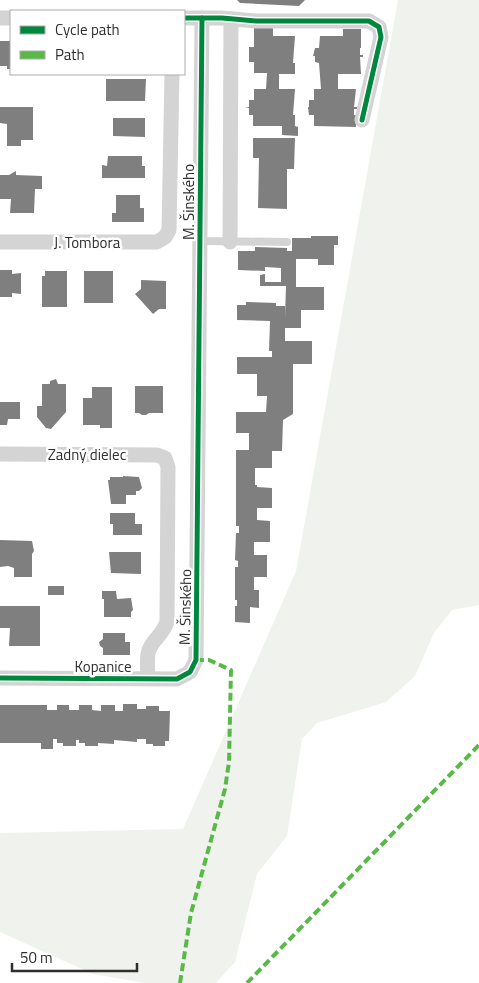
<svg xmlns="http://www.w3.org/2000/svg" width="479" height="983" font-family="'Titillium Web',sans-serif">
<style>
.green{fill:#f0f3ed}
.building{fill:#7f7f7f}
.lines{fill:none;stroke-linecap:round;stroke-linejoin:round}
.service{stroke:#d4d4d4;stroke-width:8}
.minor{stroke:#d4d4d4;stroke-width:15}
.quiet{stroke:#58b947;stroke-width:4;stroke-dasharray:8 4;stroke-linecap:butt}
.cycleway-casing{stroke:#fff;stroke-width:8}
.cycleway{stroke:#00873e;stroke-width:5}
.labels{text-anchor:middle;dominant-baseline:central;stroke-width:5;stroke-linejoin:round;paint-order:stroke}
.street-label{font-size:15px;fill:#2f2f2f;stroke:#fff}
</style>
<rect width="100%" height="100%" fill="#fff"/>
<path class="green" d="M398,0H479V605L452,610L434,633L415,676L386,702L317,723L302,739L287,836L257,874L235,962L216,983H144L93,974L0,932V833L183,829L296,571Z"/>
<g class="building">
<path d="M237,0H305L299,6L240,3Z"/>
<path d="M254,28H273V36H295L293,63H295V74H279V89H295L293,115H295V126L298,127V136L282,135V126H253V115H249V108H245L249,107V100H254V89H266L267,73H254V62H249V47H254Z"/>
<path d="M343,29H361V48H360V55H363V57H360L361,74H338V89H356L354,107H357V109H354V115H356V127L314,126V115H309L308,107H309V100H314V89H321L319,63L315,62V56H313L315,48H319L320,36H343Z"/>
<path d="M0,41H11V69H7V66H0Z"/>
<path d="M106,79H146L145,101H106Z"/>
<path d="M0,107H33V140H21V146H7V124L0,123Z"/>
<path d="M113,118H145V137L113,136Z"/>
<path d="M253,138H295L294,169H287V209L258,208L259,158H253Z"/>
<path d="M108,156H142V166H145V178H102V165L107,166Z"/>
<path d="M16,171V175L42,176V189H35L34,213H10L11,199H0V175H9Z"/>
<path d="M116,195H140V208H144V222H112V213H116Z"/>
<path d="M311,236H338V245H334V265H318V259H296V287H324V310H301V328H285V341H312V364H293V414L283,420L282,451H272V468H255V485H257V487L272,488V508H257V520L270,521V542H254V555H267V577H254V590H259V608L250,607V623L235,622V606H237V600H235V567H238V561L235,560L236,533H239V526H236V450H249V433H236V412H266L267,396H257V374H237V357H272V351H269L270,321L237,320V305H246V302L276,303V306H285V317L286,286H260V275L265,274V282H281V268L265,267V271L238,270V251H255V247L287,248V251H292V238H311Z"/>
<path d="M0,270H12V274L21,273V294L12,293V297H0Z"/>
<path d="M45,271H67V307H42V276H45Z"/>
<rect x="84" y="271" width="29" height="32"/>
<path d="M141,280L166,281V309H159L153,314L135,294L141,289Z"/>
<path d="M56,379L58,384H66V412L51,429L46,428L37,417V406H42V384H50V381Z"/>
<path d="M135,386H163V413H149L146,415H142L139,413H135Z"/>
<path d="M92,387H112V428H100V425H83V398H92Z"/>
<path d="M0,402H20V419H8L7,425H0Z"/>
<path d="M123,476L139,477L142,488L139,491H136V495H126V504H111L108,480H110V477H123Z"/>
<path d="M110,513H135V524H142V535H113V524H110Z"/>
<path d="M0,540L32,541L34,551L32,554V577H14V568L8,566L0,567Z"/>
<path d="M109,552H141V574L111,573Z"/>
<rect x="48" y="586" width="16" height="9"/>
<path d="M102,591H116L117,599L131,598L133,610L131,612V617H104V599H102Z"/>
<path d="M0,606H40V646H9L10,628H0Z"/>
<path d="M103,633H125V642H130V655H103V648L100,646L99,642L103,639Z"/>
<path d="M123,704H137V709H146V706H159V711H170L169,741H165V746H153V744H146V739H137V742L114,740V744L98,743V746H85V743H79V740H76V746H63V743H57V739H53V749H41V743H0V705H47V710H57V705H69V710H79V705H92V710L101,711V705H115V711H123Z"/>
</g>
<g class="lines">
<path class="service" d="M201,241L287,242"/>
<g class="minor">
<path d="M0,18H11"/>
<path d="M184,18H222L256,21H369L379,27L381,37L362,120"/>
<path d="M0,242H157L165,237L169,230L172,74"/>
<path d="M230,242L231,19"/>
<path d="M0,454L157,455L165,458L168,467L167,622C162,636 153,639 149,650C146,658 148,670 148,678"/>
<path d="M0,678L177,679L190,672L196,660L202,18"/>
</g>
<g class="quiet">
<path d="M180,983L191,913L225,789L229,762L231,670L209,660H196"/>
<path d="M247,983L479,745"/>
</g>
<defs>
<g id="cycleway">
<path d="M184,18H222L256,21H369L379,27L381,37L362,120"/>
<path d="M0,678L177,679L190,672L196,660L202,18"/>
</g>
</defs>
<use href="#cycleway" class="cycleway-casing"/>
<use href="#cycleway" class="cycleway"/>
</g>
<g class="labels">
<g class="street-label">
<text transform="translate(188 202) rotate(-90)">M. Šinského</text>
<text x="87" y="242">J. Tombora</text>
<text x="87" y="454">Zadný dielec</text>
<text transform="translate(185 607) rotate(-89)">M. Šinského</text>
<text x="103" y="666">Kopanice</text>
</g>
</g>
<rect x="10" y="10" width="175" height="65" fill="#ffffff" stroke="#acacac"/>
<rect x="20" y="26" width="25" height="8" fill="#00873e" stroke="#acacac"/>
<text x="55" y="35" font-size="15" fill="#2f2f2f">Cycle path</text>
<rect x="20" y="51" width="25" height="8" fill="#58b947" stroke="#acacac"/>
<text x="55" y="60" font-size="15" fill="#2f2f2f">Path</text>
<path d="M12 963v8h125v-8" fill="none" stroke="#2f2f2f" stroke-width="2.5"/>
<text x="20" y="963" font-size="15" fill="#2f2f2f" stroke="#ffffff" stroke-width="4" paint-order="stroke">50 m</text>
</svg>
